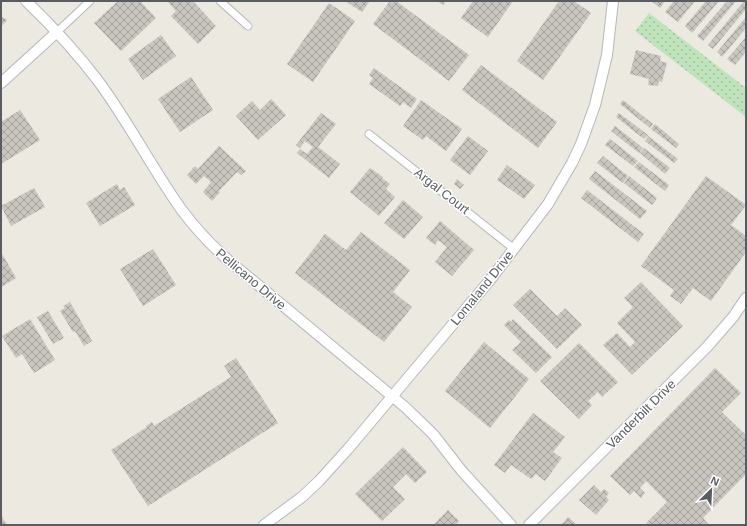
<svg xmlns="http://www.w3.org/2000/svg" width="747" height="526" font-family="Arial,sans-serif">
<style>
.grass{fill:url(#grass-dots)}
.building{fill:url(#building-cross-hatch)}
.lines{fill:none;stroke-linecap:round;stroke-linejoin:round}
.street-casing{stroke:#b3b7bb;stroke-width:9}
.secondary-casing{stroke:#b4b8bd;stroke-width:12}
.street{stroke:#fff;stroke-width:7}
.secondary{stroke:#fff;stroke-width:10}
.labels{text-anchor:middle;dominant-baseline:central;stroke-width:3;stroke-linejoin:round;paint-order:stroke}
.street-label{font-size:13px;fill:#595d61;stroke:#fff}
</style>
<defs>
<pattern id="grass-dots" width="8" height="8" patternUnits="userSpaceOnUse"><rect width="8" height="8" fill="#bfe4bc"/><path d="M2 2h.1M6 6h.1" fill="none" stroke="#9ebc9c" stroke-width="1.8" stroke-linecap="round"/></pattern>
<pattern id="building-cross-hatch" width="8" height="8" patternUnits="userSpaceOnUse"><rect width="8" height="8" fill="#c9c5bf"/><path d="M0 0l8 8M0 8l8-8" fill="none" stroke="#a6a39f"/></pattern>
</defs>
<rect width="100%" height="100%" fill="#ece9e0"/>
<path class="grass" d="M649,13L746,88V117L635,31Z"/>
<g class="building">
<path d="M118,1H140L156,18L121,51L94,23Z"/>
<path d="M167,1H193L216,26L198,44L171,16L176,11Z"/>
<path d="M345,1H370L362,12Z"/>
<path d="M390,1H396L469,55L449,81L373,24Z"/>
<path d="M437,1H446L443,5Z"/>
<path d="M473,1H513L488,37L461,18Z"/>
<path d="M559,1H574L591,13L543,80L517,61Z"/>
<path d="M651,1H665L660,8Z"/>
<path d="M674,1H695L678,22L665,12Z"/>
<path d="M706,1H719L692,33L685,26Z"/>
<path d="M727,1H736L703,41L697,36Z"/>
<path d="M744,1H746V9L713,49L708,45Z"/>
<path d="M329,3L355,21L313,82L287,64Z"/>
<path d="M1,16L7,20L1,27Z"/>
<path d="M746,17V28L722,57L717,52Z"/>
<path d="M161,35L176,56L143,80L128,59Z"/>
<path d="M746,37V52L735,65L727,59Z"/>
<path d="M636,50L661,56L660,61L667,63L662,82L659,81L658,86L648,85L649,79L630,74Z"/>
<path d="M481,65L557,122L538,148L462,90Z"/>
<path d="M374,68L417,99L411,108L403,102L400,106L369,84L373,78L369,75Z"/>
<path d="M191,77L213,110L180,132L158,99Z"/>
<path d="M271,99L286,115L258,140L236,116L252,101L260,110Z"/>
<path d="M421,100L462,129L446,151L426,136L423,140L403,126Z"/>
<path d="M623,100L653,124L650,128L620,104Z"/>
<path d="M20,110L40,140L1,164V122Z"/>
<path d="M321,113L336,124L318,147L340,164L329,178L297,153L300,149L307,154L313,147L305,141L300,148L296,145Z"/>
<path d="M619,113L648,135L644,139L616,117Z"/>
<path d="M655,124L679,144L676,148L651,129Z"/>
<path d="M615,126L643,148L639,153L611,131Z"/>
<path d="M468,136L488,151L470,175L450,160Z"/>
<path d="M648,136L678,159L674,163L645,141Z"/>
<path d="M610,139L638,161L633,166L605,145Z"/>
<path d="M219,146L246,171L241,175L237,172L219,191L220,192L212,201L203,192L211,182L204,176L196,184L187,175L195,166L198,169Z"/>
<path d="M644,148L670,168L665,174L640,153Z"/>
<path d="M603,156L628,176L623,183L597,163Z"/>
<path d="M639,162L669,185L665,191L634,167Z"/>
<path d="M507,165L535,185L524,199L497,180Z"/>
<path d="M370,168L383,177L382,178L390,184L386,189L395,197L379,216L350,192Z"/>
<path d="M595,171L647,211L640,219L589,179Z"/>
<path d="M629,176L657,198L652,205L624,183Z"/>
<path d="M706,176L746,205L731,225L746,236V252L711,301L693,288L681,304L670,296L674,290L641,266Z"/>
<path d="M457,179L464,185L460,189L454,184Z"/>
<path d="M117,184L120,190L124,187L135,205L100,226L86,203Z"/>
<path d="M34,188L45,207L11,226L1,206Z"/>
<path d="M587,190L644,234L638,242L581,198Z"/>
<path d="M403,200L423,217L404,239L384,223Z"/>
<path d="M440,221L474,250L452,276L435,262L447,247L438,240L435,245L426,238Z"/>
<path d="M361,232L410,270L393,292L412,307L384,342L295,273L325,234L346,250Z"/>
<path d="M153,249L176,285L143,306L120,269Z"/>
<path d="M1,252L16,278L1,287Z"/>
<path d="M641,282L683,326L632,375L603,345L617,333L630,347L635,342L617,323L633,307L624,298Z"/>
<path d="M530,289L557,316L565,308L582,325L557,349L513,305Z"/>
<path d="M70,302L92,341L84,346L75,331L73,332L60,311L65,308L63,306Z"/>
<path d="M48,311L64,338L53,344L37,317Z"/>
<path d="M30,319L55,360L34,373L22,354L16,358L2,336Z"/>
<path d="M513,319L552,357L536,373L512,350L521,342L504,325L509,320L511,322Z"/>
<path d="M484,342L529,379L490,428L445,391Z"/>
<path d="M579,343L618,382L602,397L598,392L588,401L592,405L579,419L540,381Z"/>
<path d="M236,358L278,423L148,506L111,450L147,427L146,426L152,422L154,426L231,377L224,366Z"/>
<path d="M715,368L741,393L722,412L745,434L746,432V474L703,518L709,525H648L646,523L667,502L646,481L640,488L645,493L641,498L634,491L630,495L610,476Z"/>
<path d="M533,413L565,437L553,452L562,458L545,481L536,474L531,479L511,465L505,473L494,465Z"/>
<path d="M403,447L427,472L415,483L406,474L393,487L405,499L382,521L355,494Z"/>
<path d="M594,485L601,492L604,489L609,493L606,497L609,500L596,515L579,500Z"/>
<path d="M448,510L459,521L456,525H436L435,523Z"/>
<path d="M1,515L7,525H1Z"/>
<path d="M568,517L577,525H561Z"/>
</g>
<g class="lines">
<defs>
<g id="street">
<path d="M220,1L248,26"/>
<path d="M57,32L90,1"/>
<path d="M369,134L514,249"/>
</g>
<g id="secondary">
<path d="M26,1C52,26 77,53 99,82C129,123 152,168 181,209C195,228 211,245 228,260L405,407L433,434L461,470L511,525"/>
<path d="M1,83L57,32"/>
<path d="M264,525L302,497L319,481L348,449L490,280L548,204L572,163L581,144L595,105L607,55L613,1"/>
<path d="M529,525L707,347L733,317L746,298"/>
</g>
</defs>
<use href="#street" class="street-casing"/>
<use href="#secondary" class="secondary-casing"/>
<use href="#street" class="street"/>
<use href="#secondary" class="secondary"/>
</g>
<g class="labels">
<g class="street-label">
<text transform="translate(442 191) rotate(38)">Argal Court</text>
<text transform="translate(251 279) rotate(40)">Pellicano Drive</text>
<text transform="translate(482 288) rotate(-51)">Lomaland Drive</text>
<text transform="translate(641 414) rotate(-45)">Vanderbilt Drive</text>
</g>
</g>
<rect width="747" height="526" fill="none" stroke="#595d61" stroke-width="4"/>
<g transform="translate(711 490) rotate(24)" stroke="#ffffff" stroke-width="3" paint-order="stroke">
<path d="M0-3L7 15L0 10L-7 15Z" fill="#595d61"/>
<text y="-6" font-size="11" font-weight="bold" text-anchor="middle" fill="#595d61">N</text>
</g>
</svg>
